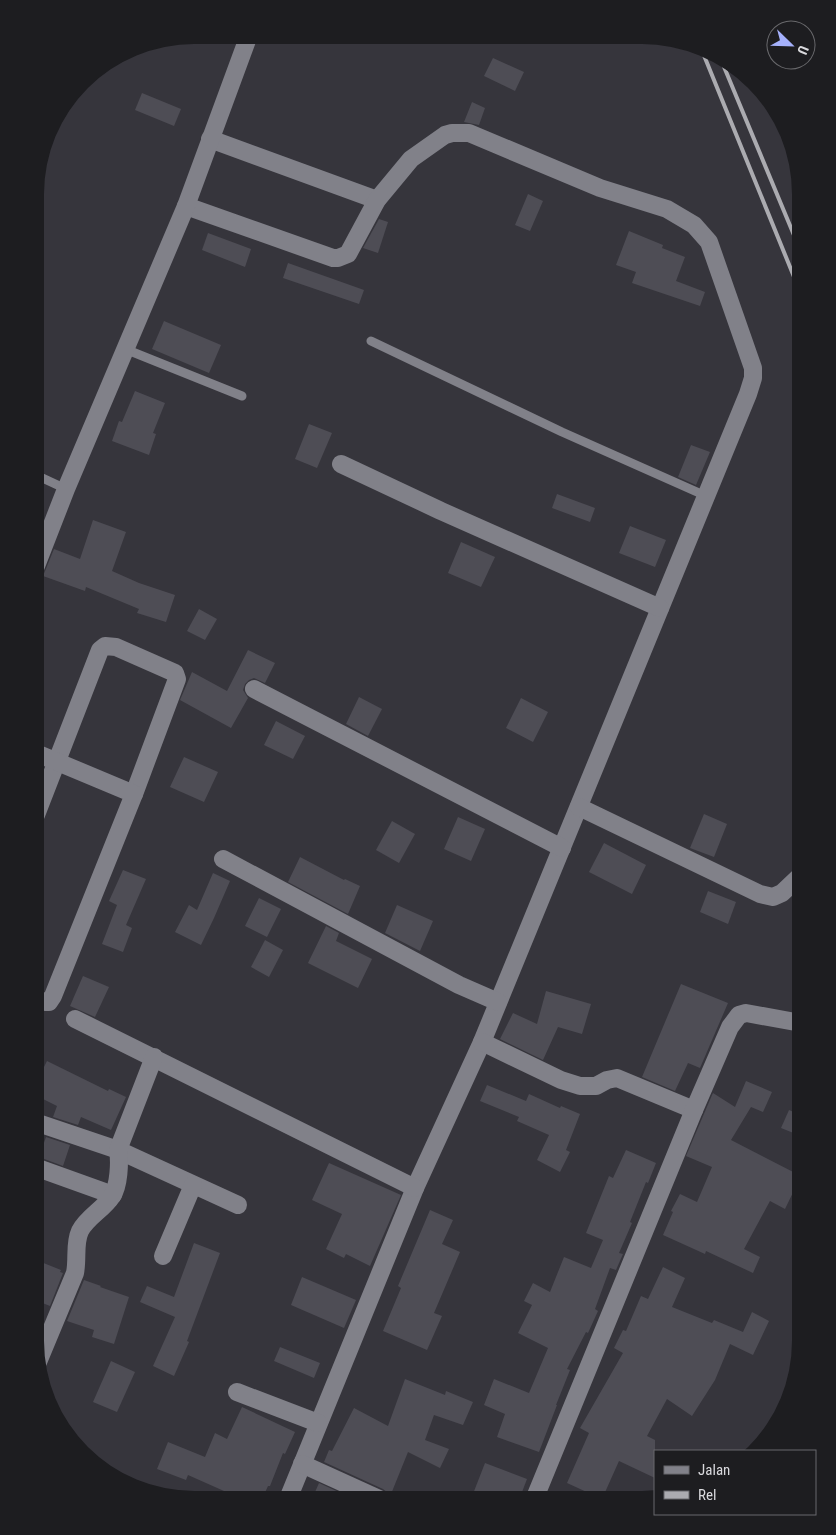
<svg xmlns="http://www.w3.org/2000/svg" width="836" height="1535" font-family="'Roboto Condensed',sans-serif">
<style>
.building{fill:#4e4d55}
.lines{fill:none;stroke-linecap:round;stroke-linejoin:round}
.lane{stroke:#818189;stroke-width:9}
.street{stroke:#818189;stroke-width:18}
.rail{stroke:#ababb0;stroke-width:4}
</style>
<rect width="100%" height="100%" fill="#36353c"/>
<g class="building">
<path d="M493,58L524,72L515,91L484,76Z"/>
<path d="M142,93L181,109L174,126L135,110Z"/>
<path d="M472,102L485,108L479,125L464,122Z"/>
<path d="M528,194L543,201L530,231L515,225Z"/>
<path d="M379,219L388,222L378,253L363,248Z"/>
<path d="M629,231L663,245L662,248L685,257L676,281L705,292L700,306L632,283L636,272L616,265Z"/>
<path d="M208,233L251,249L245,267L202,250Z"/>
<path d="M288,263L364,290L359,304L283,278Z"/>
<path d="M164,321L221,345L209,373L152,349Z"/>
<path d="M135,391L165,403L153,433L156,434L149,455L112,441L119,421L122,422Z"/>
<path d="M309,424L332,433L317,468L295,459Z"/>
<path d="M691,445L710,452L696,485L678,477Z"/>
<path d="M557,494L595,508L590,522L552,508Z"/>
<path d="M93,520L126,532L112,571L139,583L175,595L166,622L137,613L139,609L86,587L85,591L43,576L54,549L80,559Z"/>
<path d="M630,526L666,540L655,567L619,553Z"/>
<path d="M461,542L495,557L481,587L448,573Z"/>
<path d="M199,609L217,619L205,640L187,631Z"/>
<path d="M248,650L275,663L265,683L254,678L249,680L245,684L243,690L248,698L231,728L180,700L192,672L227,691Z"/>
<path d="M359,697L382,709L368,736L346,724Z"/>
<path d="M521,698L548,712L533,742L506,728Z"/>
<path d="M276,721L305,736L293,759L264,745Z"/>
<path d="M184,757L218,772L204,802L170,787Z"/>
<path d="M704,814L727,824L714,857L690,848Z"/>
<path d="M458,817L485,829L471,861L444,849Z"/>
<path d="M392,821L415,834L399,863L376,850Z"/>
<path d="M604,843L646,865L632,894L589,872Z"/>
<path d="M300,857L344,880L345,879L360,886L348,914L288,882Z"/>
<path d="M123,870L146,879L126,925L132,928L123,952L102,944L117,905L109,901Z"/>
<path d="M213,873L230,881L214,918L201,945L175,932L189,905L197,910Z"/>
<path d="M708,891L736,902L728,924L700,912Z"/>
<path d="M259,898L281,909L267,937L245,926Z"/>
<path d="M397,905L433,921L420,951L385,933Z"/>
<path d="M326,926L339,933L336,941L372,959L358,988L308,963Z"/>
<path d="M265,940L283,950L269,977L251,967Z"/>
<path d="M83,976L109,987L95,1017L70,1006Z"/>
<path d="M681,984L728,1003L700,1068L688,1063L675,1091L642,1077Z"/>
<path d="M546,991L591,1004L582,1034L558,1027L543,1060L500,1039L513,1013L537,1024Z"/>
<path d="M47,1061L108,1091L109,1089L126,1097L111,1130L81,1117L78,1125L53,1117L57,1106L35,1095V1085Z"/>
<path d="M746,1081L772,1092L763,1112L751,1107L731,1140L801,1176L785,1209L770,1201L744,1249L760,1257L753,1273L706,1251L705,1254L663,1235L673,1212L671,1211L680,1194L697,1202L712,1167L686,1156L712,1095L713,1093L735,1107Z"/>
<path d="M487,1085L526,1101L529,1094L560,1108L561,1106L580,1114L566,1150L570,1152L560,1172L537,1160L549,1135L517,1121L519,1117L480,1101Z"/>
<path d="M789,1110L801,1115V1136L781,1128Z"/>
<path d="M46,1137L70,1145L63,1166L39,1157Z"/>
<path d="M626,1150L656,1163L648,1183L646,1182L630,1222L632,1223L619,1253L623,1254L616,1270L610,1268L595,1309L598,1311L588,1333L586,1332L567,1369L570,1370L556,1405H557L539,1452L497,1437L505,1414L484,1405L494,1379L529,1393L548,1348L518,1333L532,1305L524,1301L533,1283L550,1292L564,1257L591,1268L603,1240L586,1233L609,1176L613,1178Z"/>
<path d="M329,1163L401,1195L370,1266L346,1254L344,1258L326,1249L342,1214L312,1200Z"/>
<path d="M430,1210L453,1220L442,1244L460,1252L434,1313L442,1316L427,1350L383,1331L401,1288L398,1286Z"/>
<path d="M194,1243L220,1253L187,1341L189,1342L174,1376L153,1366L175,1317L140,1302L147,1286L174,1297Z"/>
<path d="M41,1262L61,1270L60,1272L63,1273L50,1306L35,1300V1276Z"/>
<path d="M663,1267L685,1278L672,1307L712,1323L714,1320L743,1332L752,1312L769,1321L753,1355L730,1344L715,1380L692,1416L667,1399L647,1436L655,1440V1478L619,1461L602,1499L567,1483L589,1433L580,1428L623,1353L614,1348L623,1330L626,1331L641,1296L648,1299Z"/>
<path d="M302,1277L356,1300L344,1328L291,1305Z"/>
<path d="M84,1280L101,1286L100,1287L129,1297L114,1344L92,1337L94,1330L67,1321Z"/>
<path d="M280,1347L320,1363L314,1378L274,1361Z"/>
<path d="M111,1361L135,1372L117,1412L93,1402Z"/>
<path d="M405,1379L445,1395L446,1391L473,1402L463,1425L434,1415L425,1440L449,1449L440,1468L408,1452L389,1499L388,1493L383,1489L324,1462L329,1450L332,1451L354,1408L388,1426Z"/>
<path d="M242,1407L295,1432L285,1454L283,1453L270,1486H268L262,1499H221L224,1491L188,1475L186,1480L157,1469L168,1442L205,1457L215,1433L227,1439Z"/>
<path d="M485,1463L527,1479L519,1500L471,1499Z"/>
<path d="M319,1483L354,1499H312Z"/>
</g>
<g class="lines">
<g class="lane">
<path d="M371,341L562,432L706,496"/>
<path d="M125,349L242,396"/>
<path d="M36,475L66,489"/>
</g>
<g class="street">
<path d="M210,139L377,200"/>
<path d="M186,206L333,258H338L348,254L377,200L411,159L445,135L452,133H469L600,188L667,209L694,225L709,242L753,368V378L748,394L482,1042L415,1188L288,1499"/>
<path d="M341,464L441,511L660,608"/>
<path d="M36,566L66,489L186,206L249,35"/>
<path d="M254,689L562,848"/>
<path d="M579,807L760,894L773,897L782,893L801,875"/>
<path d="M36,815L100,650L105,646L116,647L175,673L177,679L134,794"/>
<path d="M223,859L459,985L498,1002"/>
<path d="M35,999L45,1002H49L53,996L134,794L36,753"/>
<path d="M75,1019L415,1188"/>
<path d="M482,1042L561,1080L580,1086H596L607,1080L617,1078L694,1110"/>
<path d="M35,1122L118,1150L238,1205"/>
<path d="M35,1167L113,1195"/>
<path d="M163,1256L193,1185"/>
<path d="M38,1362L75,1273C78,1258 74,1244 80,1231C87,1217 104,1209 112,1196C119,1186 120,1162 118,1150L154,1057"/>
<path d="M237,1392L318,1423"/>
<path d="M302,1464L379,1499"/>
<path d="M534,1500L694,1110L730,1027L739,1015L746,1013L801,1023"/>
</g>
<g class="rail">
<path d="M703,53L801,294"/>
<path d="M722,62L801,252"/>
</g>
</g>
<path d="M0 0H836V1535H0ZM194 44H642A150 150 0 0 1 792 194V1341A150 150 0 0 1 642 1491H194A150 150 0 0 1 44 1341V194A150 150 0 0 1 194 44Z" fill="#1d1d20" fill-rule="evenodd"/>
<rect x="654" y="1450" width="162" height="65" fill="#1d1d20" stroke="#69696c"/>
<rect x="664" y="1466" width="25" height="8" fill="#818189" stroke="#69696c"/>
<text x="698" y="1475" font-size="15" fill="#dadade">Jalan</text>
<rect x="664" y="1491" width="25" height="8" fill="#ababb0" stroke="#69696c"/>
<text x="698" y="1500" font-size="15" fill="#dadade">Rel</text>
<g transform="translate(791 45) rotate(113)"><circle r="24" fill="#1d1d20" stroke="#69696c"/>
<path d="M0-4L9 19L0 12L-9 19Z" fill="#a5b1fc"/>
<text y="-8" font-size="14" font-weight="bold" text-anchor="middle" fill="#dadade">U</text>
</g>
</svg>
